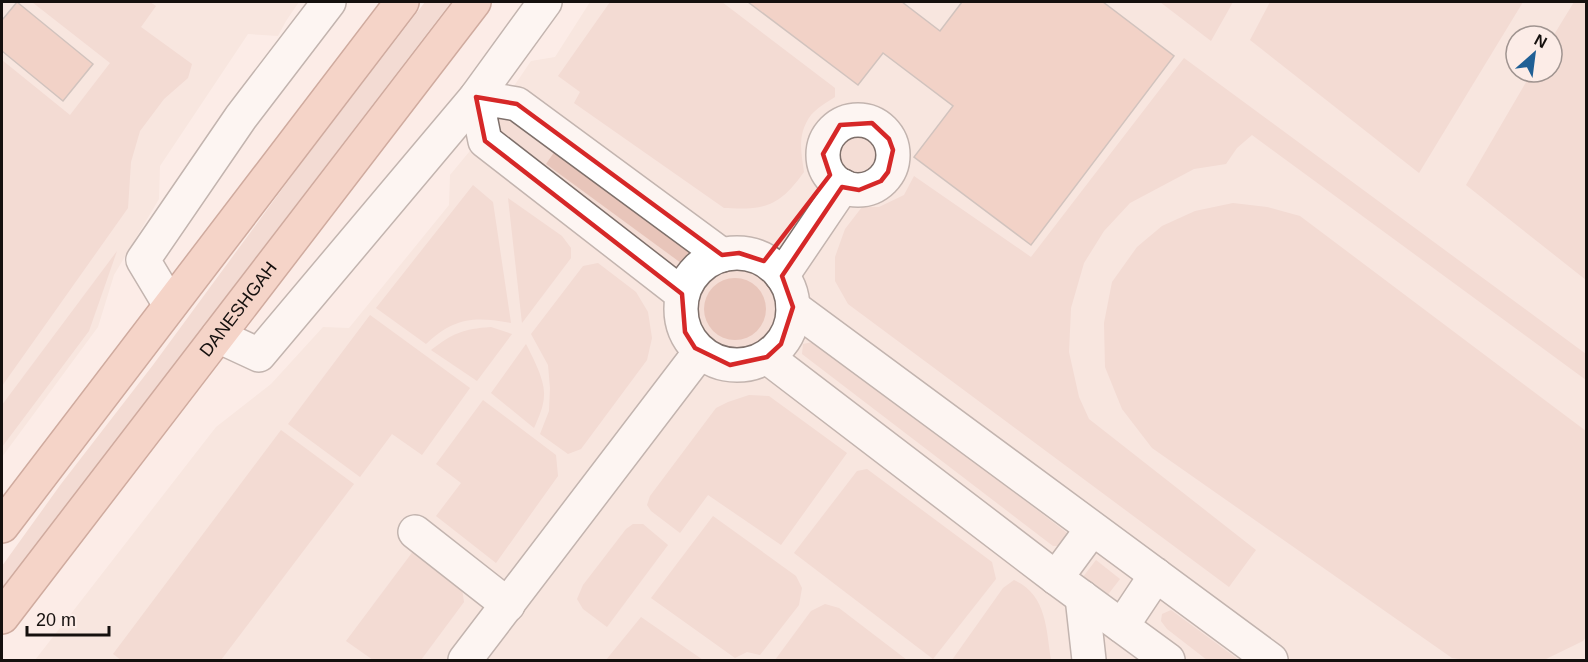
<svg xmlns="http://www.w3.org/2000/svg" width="1588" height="662" font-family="Helvetica,sans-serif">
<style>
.built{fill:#f4ddd5;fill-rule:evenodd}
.green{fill:#e8c5ba}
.building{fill:#e7b1a0;stroke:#9e908b;stroke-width:1.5}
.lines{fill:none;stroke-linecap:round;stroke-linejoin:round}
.minor-casing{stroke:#7e706b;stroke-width:36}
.major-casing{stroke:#9a5b47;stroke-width:36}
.minor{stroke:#fff;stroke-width:33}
.major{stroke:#edb5a3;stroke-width:33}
.marked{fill:none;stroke:#d62828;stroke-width:4.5;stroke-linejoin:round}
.labels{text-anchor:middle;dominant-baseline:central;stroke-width:4.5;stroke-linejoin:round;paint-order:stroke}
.street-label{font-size:18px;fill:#15100e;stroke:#fcece7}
</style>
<rect width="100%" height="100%" fill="#fcece7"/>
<g class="built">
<path d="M2,2H299L286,21L278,36L248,34L160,166L159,199L114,275L98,327L2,457Z"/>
<path d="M590,2H1586V660H35L216,427L271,384L323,327L349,328L449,205L450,175L469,152L531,61L555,57ZM1516,36H1552V72H1516Z"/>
</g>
<g class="green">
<path d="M32,2H150L156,6L141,27L192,64L188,78L164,99L140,131L131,162L128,208L2,386V60L70,115L110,63Z"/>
<path d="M425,2H451L237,282L111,452L2,595V566L61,484L153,365L302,162Z"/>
<path d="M610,2H722L835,88V97C827,102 817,108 811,115C797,134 801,151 804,172C779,207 765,210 724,208L574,103L580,92L558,76Z"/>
<path d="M1160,2H1233L1211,41Z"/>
<path d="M1270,2H1523L1419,173L1250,40Z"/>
<path d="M1574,2H1586V280L1466,185L1532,72H1552V38Z"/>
<path d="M1184,58L1586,354V380L1252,135L1237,148L1226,164L1194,169L1130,203L1104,231L1084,263L1071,308L1069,352L1079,397L1089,419L1256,550L1229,587L848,304L835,281V257L845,229L862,207H879L904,195L914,176L1031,257Z"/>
<path d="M555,151L691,250L681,263L546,164Z"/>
<path d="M473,185L493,202L511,323C473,316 454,318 426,344L376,308Z"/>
<path d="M508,198L562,236L571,248V258L522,323Z"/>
<path d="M1233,203L1267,207L1300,216L1586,431V637L1583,641L1544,660H1467L1452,658L1152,448L1122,409L1105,367L1104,323L1112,282L1137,247L1162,226L1195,211Z"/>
<path d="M117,251L89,331L2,447V405Z"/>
<path d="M598,263L636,292L648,312L652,338L647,360L581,449L568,454L540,434L549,411L550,388L548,365L531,334L583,266Z"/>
<circle cx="735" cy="309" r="31"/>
<path d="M370,315L470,388L422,455L392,434L360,477L288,424Z"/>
<path d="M491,327L512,334L477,381L431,350C453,333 463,329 491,327Z"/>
<path d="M818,341L1067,533L1066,542L1059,546H1053L802,354L803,344Z"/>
<path d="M526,344C533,358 545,380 544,395C544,406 538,419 534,428L491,393Z"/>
<path d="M749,395L769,396L847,453L781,545L708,495L680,533L651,511L647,505L650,496L716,408L728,402Z"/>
<path d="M483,400L556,455L558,476L496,563L436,516L461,483L436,464Z"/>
<path d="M281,430L354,484L221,660H121L113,654Z"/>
<path d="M867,469L992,562L996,579L933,659L794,553L857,471Z"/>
<path d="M713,516L796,576L802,588L799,605L760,655L747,652L735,658L651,598Z"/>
<path d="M633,524H643L668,545L607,627L583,609L577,599L583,585L626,529Z"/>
<path d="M417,546L461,582L464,602L421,660H373L346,641Z"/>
<path d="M1096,560L1120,579L1103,601L1079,582Z"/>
<path d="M1014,580C1047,595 1046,629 1051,660H952L1003,588Z"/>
<path d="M825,604L839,608L907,660H775L811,611Z"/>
<path d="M1171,610L1239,660H1207L1167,629L1161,621L1162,614Z"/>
<path d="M641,617L703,660H606Z"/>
</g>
<g class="building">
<path d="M17,2L93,64L63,101L2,51V19H3Z"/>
<path d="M748,2H902L940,31L962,2H1103L1174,56L1031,245L914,157L953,106L883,53L858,85Z"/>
</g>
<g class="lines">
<defs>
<g id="minor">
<circle cx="858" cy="155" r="35"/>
<circle cx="737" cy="309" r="56"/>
<path d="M782,276L843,186"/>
<path d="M682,294L485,141L476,97L517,104L722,255"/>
<path d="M170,305L143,260L241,117L329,2"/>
<path d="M793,307L1271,660"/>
<path d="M218,336L259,355L476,97L545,2"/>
<path d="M767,357L1056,578L1168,660"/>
<path d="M415,532L508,605"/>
<path d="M1056,578L1092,529"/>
<path d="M1082,597L1089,660"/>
<path d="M1122,626L1156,575"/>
<path d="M465,660L700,352"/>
</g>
<g id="major">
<path d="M2,526L402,2"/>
<path id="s1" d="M2,617L474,2"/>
</g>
</defs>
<use href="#minor" class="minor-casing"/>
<use href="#major" class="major-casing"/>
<use href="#minor" class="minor"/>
<use href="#major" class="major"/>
</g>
<path d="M0 0H1588V662H0ZM476,97L517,104L722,255L739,253L764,261L830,175L823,154L840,125L872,123L889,139L893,150L888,172L881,181L859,190L842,187L782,276L793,307L781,344L767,357L730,365L695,348L685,332L682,294L485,141Z" fill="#fcece7" fill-opacity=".55" fill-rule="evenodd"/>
<path class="marked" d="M476,97L517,104L722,255L739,253L764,261L830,175L823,154L840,125L872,123L889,139L893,150L888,172L881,181L859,190L842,187L782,276L793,307L781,344L767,357L730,365L695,348L685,332L682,294L485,141Z"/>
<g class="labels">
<g class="street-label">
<text stroke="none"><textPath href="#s1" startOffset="388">DANESHGAH</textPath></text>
</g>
</g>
<rect width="1588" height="662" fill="none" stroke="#15100e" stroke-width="6"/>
<g transform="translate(1534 54) rotate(28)"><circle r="28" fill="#fcece7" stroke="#a09490" stroke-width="1.5"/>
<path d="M0-4.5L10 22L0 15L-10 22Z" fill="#1f5f95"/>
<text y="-9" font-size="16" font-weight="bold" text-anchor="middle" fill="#15100e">N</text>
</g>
<path d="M27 626v9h82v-9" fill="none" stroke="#15100e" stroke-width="3"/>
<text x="36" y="626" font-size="18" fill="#15100e" stroke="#fcece7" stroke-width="4.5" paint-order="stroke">20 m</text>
</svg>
